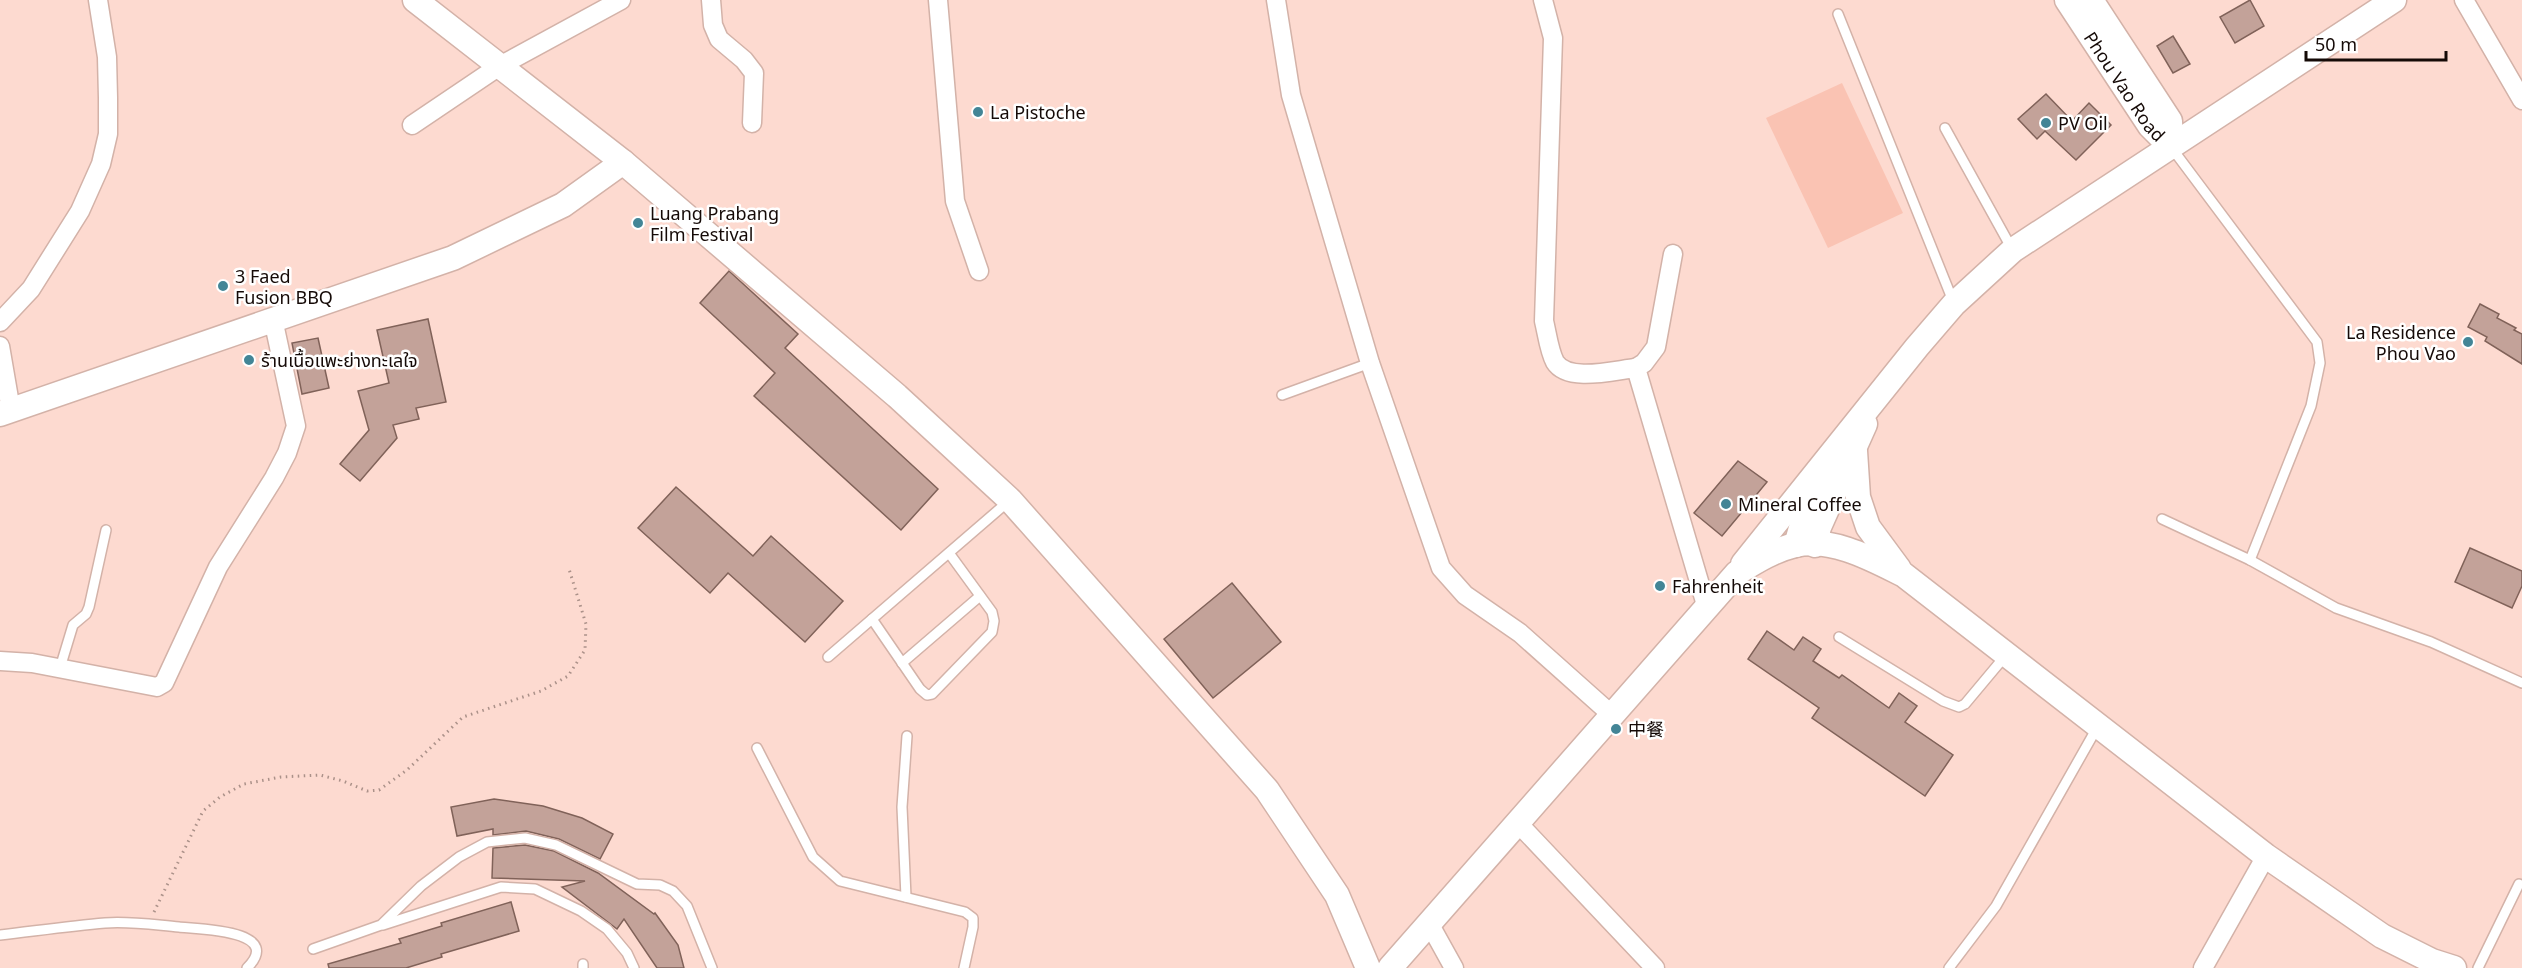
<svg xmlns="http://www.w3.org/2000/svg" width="2522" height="968" font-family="'Noto Sans','Noto Sans SC','Noto Sans Thai',sans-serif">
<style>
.green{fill:#fac3b3}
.building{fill:#c3a299;stroke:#806259;stroke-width:1.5}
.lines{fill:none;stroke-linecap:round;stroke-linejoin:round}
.lane-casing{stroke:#d3b2a8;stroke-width:12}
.street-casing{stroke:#d3b2a8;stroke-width:21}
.secondary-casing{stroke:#d3b2a8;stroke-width:27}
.path{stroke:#ab9189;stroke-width:3;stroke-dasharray:1.5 4.5;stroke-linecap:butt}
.lane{stroke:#fff;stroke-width:9}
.street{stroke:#fff;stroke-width:18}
.secondary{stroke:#fff;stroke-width:24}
.poi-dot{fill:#438596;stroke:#fff;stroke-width:2}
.labels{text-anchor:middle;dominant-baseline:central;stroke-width:5;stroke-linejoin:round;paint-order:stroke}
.street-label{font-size:18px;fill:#150a07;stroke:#fff}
.poi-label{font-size:18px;fill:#150a07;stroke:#fff;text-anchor:start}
</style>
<rect width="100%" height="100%" fill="#fddad0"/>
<path class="green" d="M1842,83L1903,213L1828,248L1766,118Z"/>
<g class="building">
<path d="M2250,0L2264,26L2235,43L2220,17Z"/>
<path d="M2173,36L2190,64L2173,73L2157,46Z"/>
<path d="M2046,94L2072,121L2089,103L2111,125L2076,160L2045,131L2037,139L2018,119Z"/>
<path d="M729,271L798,334L785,348L938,489L901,530L754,396L775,373L700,303Z"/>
<path d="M2480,304L2499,314L2497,318L2516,328L2514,330L2522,334V364L2485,341L2487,337L2468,327Z"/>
<path d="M428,319L446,402L416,408L419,419L393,425L397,438L360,481L340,464L369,430L358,391L389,383L377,330Z"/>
<path d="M318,338L329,388L302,394L292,343Z"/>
<path d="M1738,461L1767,482L1722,536L1694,513Z"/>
<path d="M676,487L753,556L771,536L843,601L805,642L728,573L710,593L638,528Z"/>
<path d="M2470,548L2522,571V586L2512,608L2455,582Z"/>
<path d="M1232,583L1281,642L1213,698L1164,639Z"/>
<path d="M1767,631L1794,650L1803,637L1821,649L1813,661L1839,678L1842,675L1889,708L1899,693L1917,706L1905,722L1953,755L1925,796L1812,718L1819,708L1748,659Z"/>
<path d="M494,799L543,806L582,818L613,834L600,859L559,839L526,831L493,835V829L457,836L451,807Z"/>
<path d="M525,845L554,851L598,873L654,914L655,913L678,945L684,968H657L624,919L617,929L562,887L585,881L492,878L493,848Z"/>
<path d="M511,902L519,931L441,954L442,957L406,968H329L328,964L401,943L399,939L442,926L441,923Z"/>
</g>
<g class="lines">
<defs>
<g id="lane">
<path d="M1838,14L1953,301"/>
<path d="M1945,128L2012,249"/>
<path d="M2171,147L2317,342L2320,363L2311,406L2250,560"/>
<path d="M1282,395L1370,363"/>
<path d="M2162,519L2250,560L2336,608L2431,642L2522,683"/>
<path d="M872,619L920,689L927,695L932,694L992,632L994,621L992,612L949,553"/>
<path d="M1839,637L1943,701L1959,707L1965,704L2006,655"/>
<path d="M828,657L1010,500"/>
<path d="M902,663L980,596"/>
<path d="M60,668L73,625L86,614L89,607L106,530"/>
<path d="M757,748L813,857L840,881L965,912L973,918V927L964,968"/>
<path d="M906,897L902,807L907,736"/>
<path d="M383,925L501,887L535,889L581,911L607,929L627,953L634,968"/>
<path d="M0,935C35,931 70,926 105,923C130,921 155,925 179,927C198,929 285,930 247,968"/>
<path d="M313,949L381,925L421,886L459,857L487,842L525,838L556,845L637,884L660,885L673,891L687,906L712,968"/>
<path d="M583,964V968"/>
<path d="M1949,968L1996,906L2098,726"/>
<path d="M2478,968L2519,884"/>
</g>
<g id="street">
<path d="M711,0L713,25L719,39L744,60L754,73L752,123"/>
<path d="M938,0L955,201L979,271"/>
<path d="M1276,0L1291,95L1370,363L1441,568L1465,595L1520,633L1612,715"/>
<path d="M1543,0L1553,38L1544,321C1547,333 1549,351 1555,362C1568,383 1615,370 1636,368"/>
<path d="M2464,0L2522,100"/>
<path d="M412,125L498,67L621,0"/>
<path d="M1673,254L1656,347L1644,363L1636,368L1706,605"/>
<path d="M0,322L31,289L80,211L101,164L108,134V98L107,57L98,0"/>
<path d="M0,346L11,410"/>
<path d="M0,661L32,663L157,687L164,683L218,567L274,478L287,453L296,426L273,319"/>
<path d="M1516,821L1655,968"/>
<path d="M1429,923L1454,968"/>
<path d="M2203,968L2266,856"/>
</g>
<g id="secondary">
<path d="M415,0L623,162L897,396L1010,500L1267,790L1337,895L1368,968"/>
<path id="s1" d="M2067,0L2150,126L2171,147L2170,121L2091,0"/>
<path d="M0,414L453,258L563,205L623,162"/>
<path d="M1855,451L1858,497L1868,527L1899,569"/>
<path d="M1796,545L1803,521L1827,475"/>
<path d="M1815,545L1819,527L1865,424"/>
<path d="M1743,564L1917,347L1954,304L2013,250L2394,0"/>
<path d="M1390,968L1737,573C1755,562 1774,550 1795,545C1833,537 1872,559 1904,575L2266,856L2382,936L2432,961L2454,968"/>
</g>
</defs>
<use href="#lane" class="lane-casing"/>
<use href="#street" class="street-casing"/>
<use href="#secondary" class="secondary-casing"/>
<path class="path" d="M154,912L203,811L220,797L244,784L281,777L320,775L343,781L367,791L379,790L407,770L463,717L541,691L568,676L585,650L586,624L569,569"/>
<use href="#lane" class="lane"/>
<use href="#street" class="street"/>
<use href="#secondary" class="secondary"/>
</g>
<g class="poi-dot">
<circle cx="978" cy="112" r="6"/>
<circle cx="2046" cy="123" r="6"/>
<circle cx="638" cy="223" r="6"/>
<circle cx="223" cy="286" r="6"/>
<circle cx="2468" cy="342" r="6"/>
<circle cx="249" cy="360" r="6"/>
<circle cx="1726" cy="504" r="6"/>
<circle cx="1660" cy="586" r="6"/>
<circle cx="1616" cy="729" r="6"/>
</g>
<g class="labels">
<g class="street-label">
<text stroke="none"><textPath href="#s1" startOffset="104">Phou Vao Road</textPath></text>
</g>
<g class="poi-label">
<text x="990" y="112">La Pistoche</text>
<text x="2058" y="123">PV Oil</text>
<text x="650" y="213">Luang Prabang<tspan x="650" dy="21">Film Festival</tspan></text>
<text x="235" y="276">3 Faed<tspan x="235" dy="21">Fusion BBQ</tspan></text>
<text x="2456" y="332" text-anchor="end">La Residence<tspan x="2456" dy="21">Phou Vao</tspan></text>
<text x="261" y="360">ร้านเนื้อแพะย่างทะเลใจ</text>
<text x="1738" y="504">Mineral Coffee</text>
<text x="1672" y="586">Fahrenheit</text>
<text x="1628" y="729">中餐</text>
</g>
</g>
<path d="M2306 51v9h140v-9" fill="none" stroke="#150a07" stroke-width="3"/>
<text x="2315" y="51" font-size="18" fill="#150a07" stroke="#ffffff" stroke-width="4.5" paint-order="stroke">50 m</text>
</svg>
